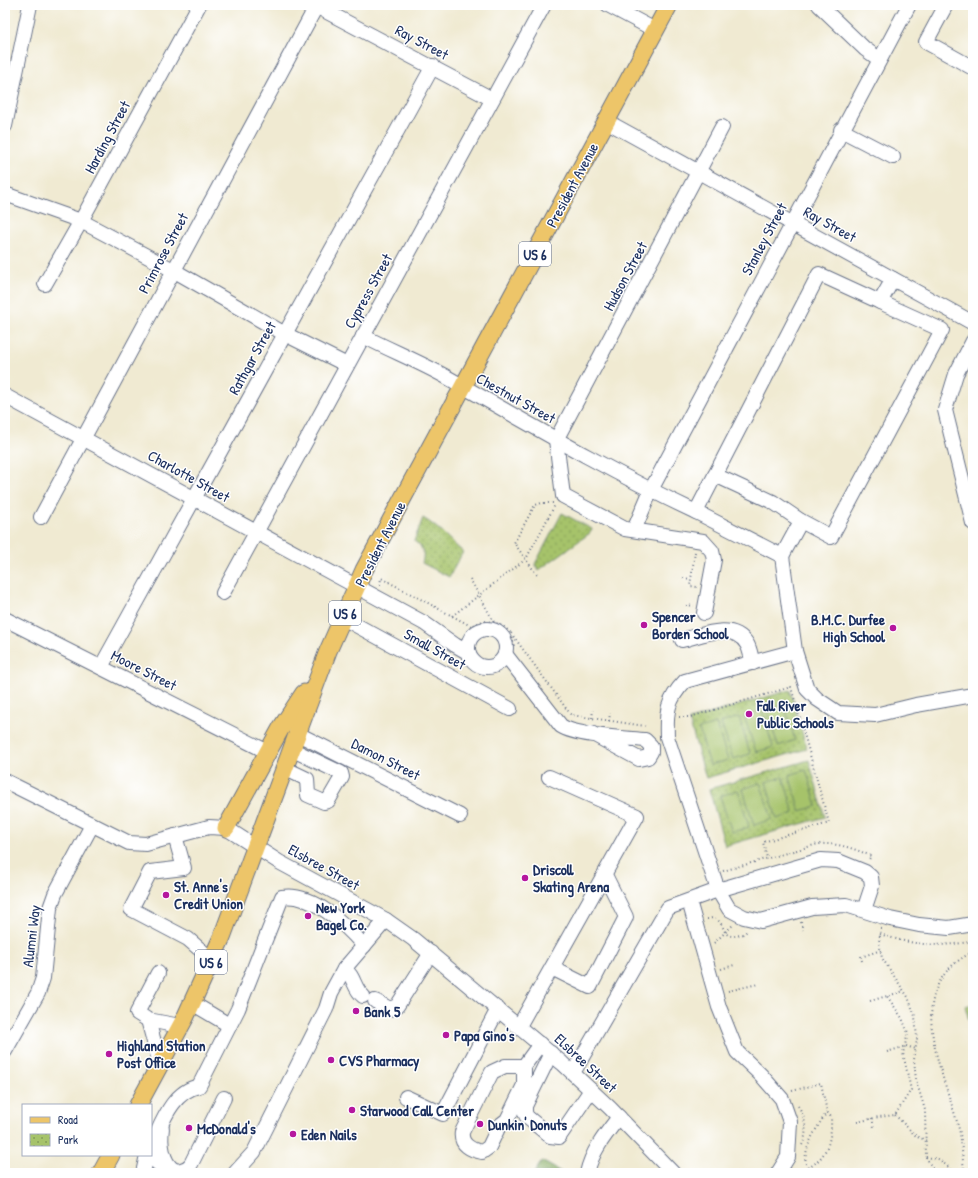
<svg xmlns="http://www.w3.org/2000/svg" width="978" height="1178" font-family="'Patrick Hand',sans-serif">
<style>
.forest{fill:url(#forest-firs);stroke:#506c5e}
.park{fill:url(#park-dots);stroke:#607964}
.pitch{fill:#a6c36a;stroke:#607964}
.lines{fill:none;stroke-linecap:round;stroke-linejoin:round}
.minor-casing{stroke:#667087;stroke-width:16}
.major-casing{stroke:#667087;stroke-width:19}
.path{stroke:#667087;stroke-width:2;stroke-dasharray:1 3;stroke-linecap:butt}
.minor{stroke:#fff;stroke-width:14}
.major{stroke:#edc569;stroke-width:17}
.poi-dot{fill:#b5179e;stroke:#fff;stroke-width:1.5}
.labels{text-anchor:middle;dominant-baseline:central;stroke-width:3;stroke-linejoin:round;paint-order:stroke}
.shield{fill:#fff;stroke:#5f6d8e;stroke-width:1}
.shield-label{font-size:14px;font-weight:bold;fill:#1b2f5e}
.street-label{font-size:15px;fill:#1b2f5e;stroke:#fff}
.poi-label{font-size:15px;font-weight:bold;fill:#1b2f5e;stroke:#fff;text-anchor:start}
</style>
<defs>
<pattern id="forest-firs" width="22" height="20" patternUnits="userSpaceOnUse"><rect width="22" height="20" fill="#84a95e"/><path d="M5 1l3.5 6h-7zM16 11l3.5 6h-7z" fill="#6b8a51"/></pattern>
<pattern id="park-dots" width="8" height="8" patternUnits="userSpaceOnUse"><rect width="8" height="8" fill="#a6c36a"/><path d="M2 2h.1M6 6h.1" fill="none" stroke="#869f5a" stroke-width="1.8" stroke-linecap="round"/></pattern>
</defs>
<rect width="100%" height="100%" fill="#fff"/>
<filter id="ink" filterUnits="userSpaceOnUse"><feTurbulence type="fractalNoise" baseFrequency=".025" numOctaves="2"/><feDisplacementMap in="SourceGraphic" scale="8" xChannelSelector="R" yChannelSelector="G"/><feConvolveMatrix kernelMatrix="1 2 1 2 8 2 1 2 1" color-interpolation-filters="sRGB"/></filter>
<filter id="wash" filterUnits="userSpaceOnUse"><feTurbulence type="fractalNoise" baseFrequency=".012" numOctaves="4" result="noise"/><feDisplacementMap in="SourceGraphic" scale="16" xChannelSelector="R" yChannelSelector="G"/><feGaussianBlur stdDeviation="0.9" result="paint"/><feColorMatrix in="noise" values="0 0 0 0 0 0 0 0 0 0 0 0 0 0 0 0 0 1.4 0 .05"/><feComposite in="paint" operator="in"/></filter>
<g filter="url(#wash)">
<rect width="100%" height="100%" fill="#f0ead2"/>
<path class="forest" d="M542,1161L563,1173H534Z"/>
<g class="park">
<path d="M562,513L592,529L590,533L539,570L535,564Z"/>
<path d="M423,518C439,527 449,540 463,552L449,577L422,563C425,553 423,547 414,541Z"/>
<path d="M790,690L807,749L706,778L689,720Z"/>
<path d="M809,760L825,817L725,846L709,789Z"/>
</g>
<g class="pitch">
<path d="M784,704L795,740L778,746L767,710Z"/>
<path d="M762,711L773,747L756,752L744,716Z"/>
<path d="M739,717L750,754L733,759L721,723Z"/>
<path d="M716,724L728,760L710,765L699,729Z"/>
<path d="M806,770L817,806L800,811L789,775Z"/>
<path d="M783,777L794,813L777,819L766,782Z"/>
<path d="M760,783L772,819L754,825L743,789Z"/>
<path d="M738,790L749,827L732,832L720,796Z"/>
<path d="M973,1004V1034L965,1006Z"/>
</g>
</g>
<g filter="url(#ink)">
<g class="lines">
<defs>
<g id="minor">
<path d="M314,5L492,99"/>
<path d="M608,5L655,30"/>
<path d="M819,5L865,49L879,59"/>
<path d="M946,5L926,42L973,68"/>
<path d="M606,121L973,323"/>
<path d="M5,126L30,5"/>
<path d="M841,130L893,157"/>
<path d="M5,194L81,221L173,270L285,334L347,365"/>
<path d="M45,284L81,221L199,5"/>
<path d="M363,336C392,351 422,363 450,379C531,425 611,472 696,512L819,274L880,302L893,279"/>
<path d="M973,341L956,374L945,410L973,523"/>
<path d="M5,396L424,623L455,645L469,653"/>
<path d="M715,475L773,502L801,521"/>
<path d="M696,512L782,556L795,651"/>
<path d="M41,517L317,5"/>
<path d="M634,530L651,490L909,5"/>
<path d="M782,556L801,521L831,537L942,330L880,302"/>
<path d="M223,593L544,5"/>
<path d="M704,613L714,560L712,551L703,541L625,529L563,496L556,440L722,127"/>
<path d="M343,618L510,709"/>
<path d="M5,619L268,752"/>
<circle cx="487" cy="648" r="19"/>
<path d="M682,640C703,635 733,621 747,644C750,649 751,657 753,663"/>
<path d="M505,654L561,726C576,736 625,738 645,740L651,746V752L648,757L639,759L591,733"/>
<path d="M101,667L433,66"/>
<path d="M296,733L460,816"/>
<path d="M284,768L307,779L308,795L324,802L328,801L342,777L341,773L291,749"/>
<path d="M5,781L129,843L146,844L209,827L226,828L279,862L386,920L413,939L562,1063L610,1108L673,1173"/>
<path d="M175,836L184,868L150,872L131,909L188,939L212,960"/>
<path d="M689,901L719,1007L737,1052L761,1075L782,1099L790,1122L788,1157L778,1173"/>
<path d="M864,910L872,886L871,877L865,872L838,861L821,860L718,890L729,909L744,917L761,921L812,907L846,905L890,919L919,925L949,928L973,924"/>
<path d="M552,968L590,987L626,917L605,875"/>
<path d="M344,969C355,976 353,988 363,996"/>
<path d="M158,973L137,1013L148,1020L180,1026"/>
<path d="M375,1001L390,1009L397,1006L431,953"/>
<path d="M192,1003L229,1025"/>
<path d="M148,1020L160,1064"/>
<path d="M519,1026L637,816L549,777"/>
<path d="M5,1051L38,993L43,978L50,908L55,894L92,825"/>
<path d="M551,1053L525,1106V1113L527,1117L550,1136L559,1137L591,1090"/>
<path d="M524,1066H505L492,1072L462,1132C460,1145 471,1150 482,1152L489,1147L499,1126L507,1120L524,1085V1066L540,1044"/>
<path d="M573,1073L668,908L718,890L667,737C666,712 667,700 685,681L795,651L807,689L817,699L838,713L875,715L916,705L973,695"/>
<path d="M406,1097L443,1114L498,1009"/>
<path d="M162,1128C160,1142 162,1162 174,1170"/>
<path d="M151,1146C162,1124 171,1092 199,1086L238,1009L282,897C312,892 346,925 364,946"/>
<path d="M151,1151C152,1167 181,1178 191,1164L224,1098"/>
<path d="M143,1173L147,1155"/>
<path d="M235,1173L254,1152L326,1009L331,993L344,969L386,920"/>
<path d="M587,1173C592,1151 605,1135 619,1117"/>
</g>
<g id="major">
<path d="M226,828L281,728L304,693"/>
<path d="M138,1105L185,1018L222,937L328,651L364,570L669,5"/>
<path d="M101,1173L111,1155"/>
</g>
</defs>
<use href="#minor" class="minor-casing"/>
<use href="#major" class="major-casing"/>
<g class="path">
<path d="M695,552L690,586L697,587"/>
<path d="M537,575L514,543L535,505L542,503H553"/>
<path d="M683,578L691,579"/>
<path d="M470,579L494,622L504,627L511,633"/>
<path d="M380,585L381,578L471,626L483,621L494,622"/>
<path d="M686,605L694,606"/>
<path d="M452,616L526,559L555,505"/>
<path d="M511,633L571,715L645,726"/>
<path d="M512,637L514,646"/>
<path d="M679,717H690L791,687L829,823L763,842L767,858"/>
<path d="M592,718L593,710"/>
<path d="M609,721L610,713"/>
<path d="M723,871L818,844C838,843 853,848 871,856L868,861"/>
<path d="M707,919C710,919 713,917 716,919C727,925 720,940 740,935C744,934 745,934 747,930"/>
<path d="M801,922L803,930"/>
<path d="M881,928L879,942L882,958L908,997L915,1016L917,1039L914,1060L916,1080L925,1110L926,1157L935,1173"/>
<path d="M880,934C911,945 941,948 973,941"/>
<path d="M714,943L733,925"/>
<path d="M862,961L861,957L881,950"/>
<path d="M721,969L734,965"/>
<path d="M728,991L758,984"/>
<path d="M870,1001L904,991"/>
<path d="M887,1052L906,1046L916,1049"/>
<path d="M792,1091L821,1083L827,1112C818,1126 795,1158 811,1173"/>
<path d="M798,1106C806,1117 808,1134 802,1145"/>
<path d="M895,1115L917,1137L926,1140"/>
<path d="M872,1118L874,1127"/>
<path d="M857,1122L879,1117L895,1115L911,1090L903,1053L908,1033L902,1018L887,996"/>
<path d="M926,1157L938,1159L955,1172L964,1169C962,1156 962,1142 959,1129C944,1071 898,988 973,952"/>
<path d="M808,1168C828,1157 832,1138 831,1117L827,1112"/>
</g>
<use href="#minor" class="minor"/>
<use href="#major" class="major"/>
</g>
</g>
<g class="poi-dot">
<circle cx="644" cy="625" r="4"/>
<circle cx="893" cy="628" r="4"/>
<circle cx="749" cy="714" r="4"/>
<circle cx="525" cy="878" r="4"/>
<circle cx="166" cy="895" r="4"/>
<circle cx="308" cy="916" r="4"/>
<circle cx="356" cy="1011" r="4"/>
<circle cx="446" cy="1035" r="4"/>
<circle cx="109" cy="1054" r="4"/>
<circle cx="331" cy="1060" r="4"/>
<circle cx="352" cy="1110" r="4"/>
<circle cx="480" cy="1124" r="4"/>
<circle cx="189" cy="1128" r="4"/>
<circle cx="293" cy="1134" r="4"/>
</g>
<g class="labels">
<g class="shield">
<rect x="519" y="242" width="32" height="24" rx="3"/>
<rect x="329" y="601" width="32" height="24" rx="3"/>
<rect x="195" y="950" width="32" height="24" rx="3"/>
</g>
<g class="shield-label">
<text x="535" y="254">US 6</text>
<text x="345" y="613">US 6</text>
<text x="211" y="962">US 6</text>
</g>
<g class="street-label">
<text transform="translate(422 42) rotate(28)">Ray Street</text>
<text transform="translate(107 137) rotate(-62)">Harding Street</text>
<text transform="translate(572 185) rotate(-62)">President Avenue</text>
<text transform="translate(830 224) rotate(29)">Ray Street</text>
<text transform="translate(764 239) rotate(-62)">Stanley Street</text>
<text transform="translate(163 253) rotate(-62)">Primrose Street</text>
<text transform="translate(625 276) rotate(-62)">Hudson Street</text>
<text transform="translate(368 291) rotate(-61)">Cypress Street</text>
<text transform="translate(252 358) rotate(-61)">Rathgar Street</text>
<text transform="translate(516 398) rotate(29)">Chestnut Street</text>
<text transform="translate(189 476) rotate(29)">Charlotte Street</text>
<text transform="translate(380 544) rotate(-63)">President Avenue</text>
<text transform="translate(435 649) rotate(29)">Small Street</text>
<text transform="translate(144 670) rotate(27)">Moore Street</text>
<text transform="translate(386 759) rotate(27)">Damon Street</text>
<text transform="translate(324 867) rotate(29)">Elsbree Street</text>
<text transform="translate(31 936) rotate(-83)">Alumni Way</text>
<text transform="translate(586 1063) rotate(43)">Elsbree Street</text>
</g>
<g class="poi-label">
<text x="652" y="616">Spencer<tspan x="652" dy="17">Borden School</tspan></text>
<text x="885" y="619" text-anchor="end">B.M.C. Durfee<tspan x="885" dy="17">High School</tspan></text>
<text x="757" y="705">Fall River<tspan x="757" dy="17">Public Schools</tspan></text>
<text x="533" y="869">Driscoll<tspan x="533" dy="17">Skating Arena</tspan></text>
<text x="174" y="886">St. Anne's<tspan x="174" dy="17">Credit Union</tspan></text>
<text x="316" y="907">New York<tspan x="316" dy="17">Bagel Co.</tspan></text>
<text x="364" y="1011">Bank 5</text>
<text x="454" y="1035">Papa Gino's</text>
<text x="117" y="1045">Highland Station<tspan x="117" dy="17">Post Office</tspan></text>
<text x="339" y="1060">CVS Pharmacy</text>
<text x="360" y="1110">Starwood Call Center</text>
<text x="488" y="1124">Dunkin' Donuts</text>
<text x="197" y="1128">McDonald's</text>
<text x="301" y="1134">Eden Nails</text>
</g>
</g>
<rect width="978" height="1178" fill="none" stroke="#fff" stroke-width="20"/>
<rect x="22" y="1104" width="130" height="52" fill="#ffffff" stroke="#a4acbf"/>
<rect x="30" y="1117" width="20" height="6" fill="#edc569" stroke="#a4acbf"/>
<text x="58" y="1124" font-size="12" fill="#1b2f5e">Road</text>
<rect x="30" y="1134" width="20" height="12" fill="url(#park-dots)" stroke="#a4acbf"/>
<text x="58" y="1144" font-size="12" fill="#1b2f5e">Park</text>
</svg>
